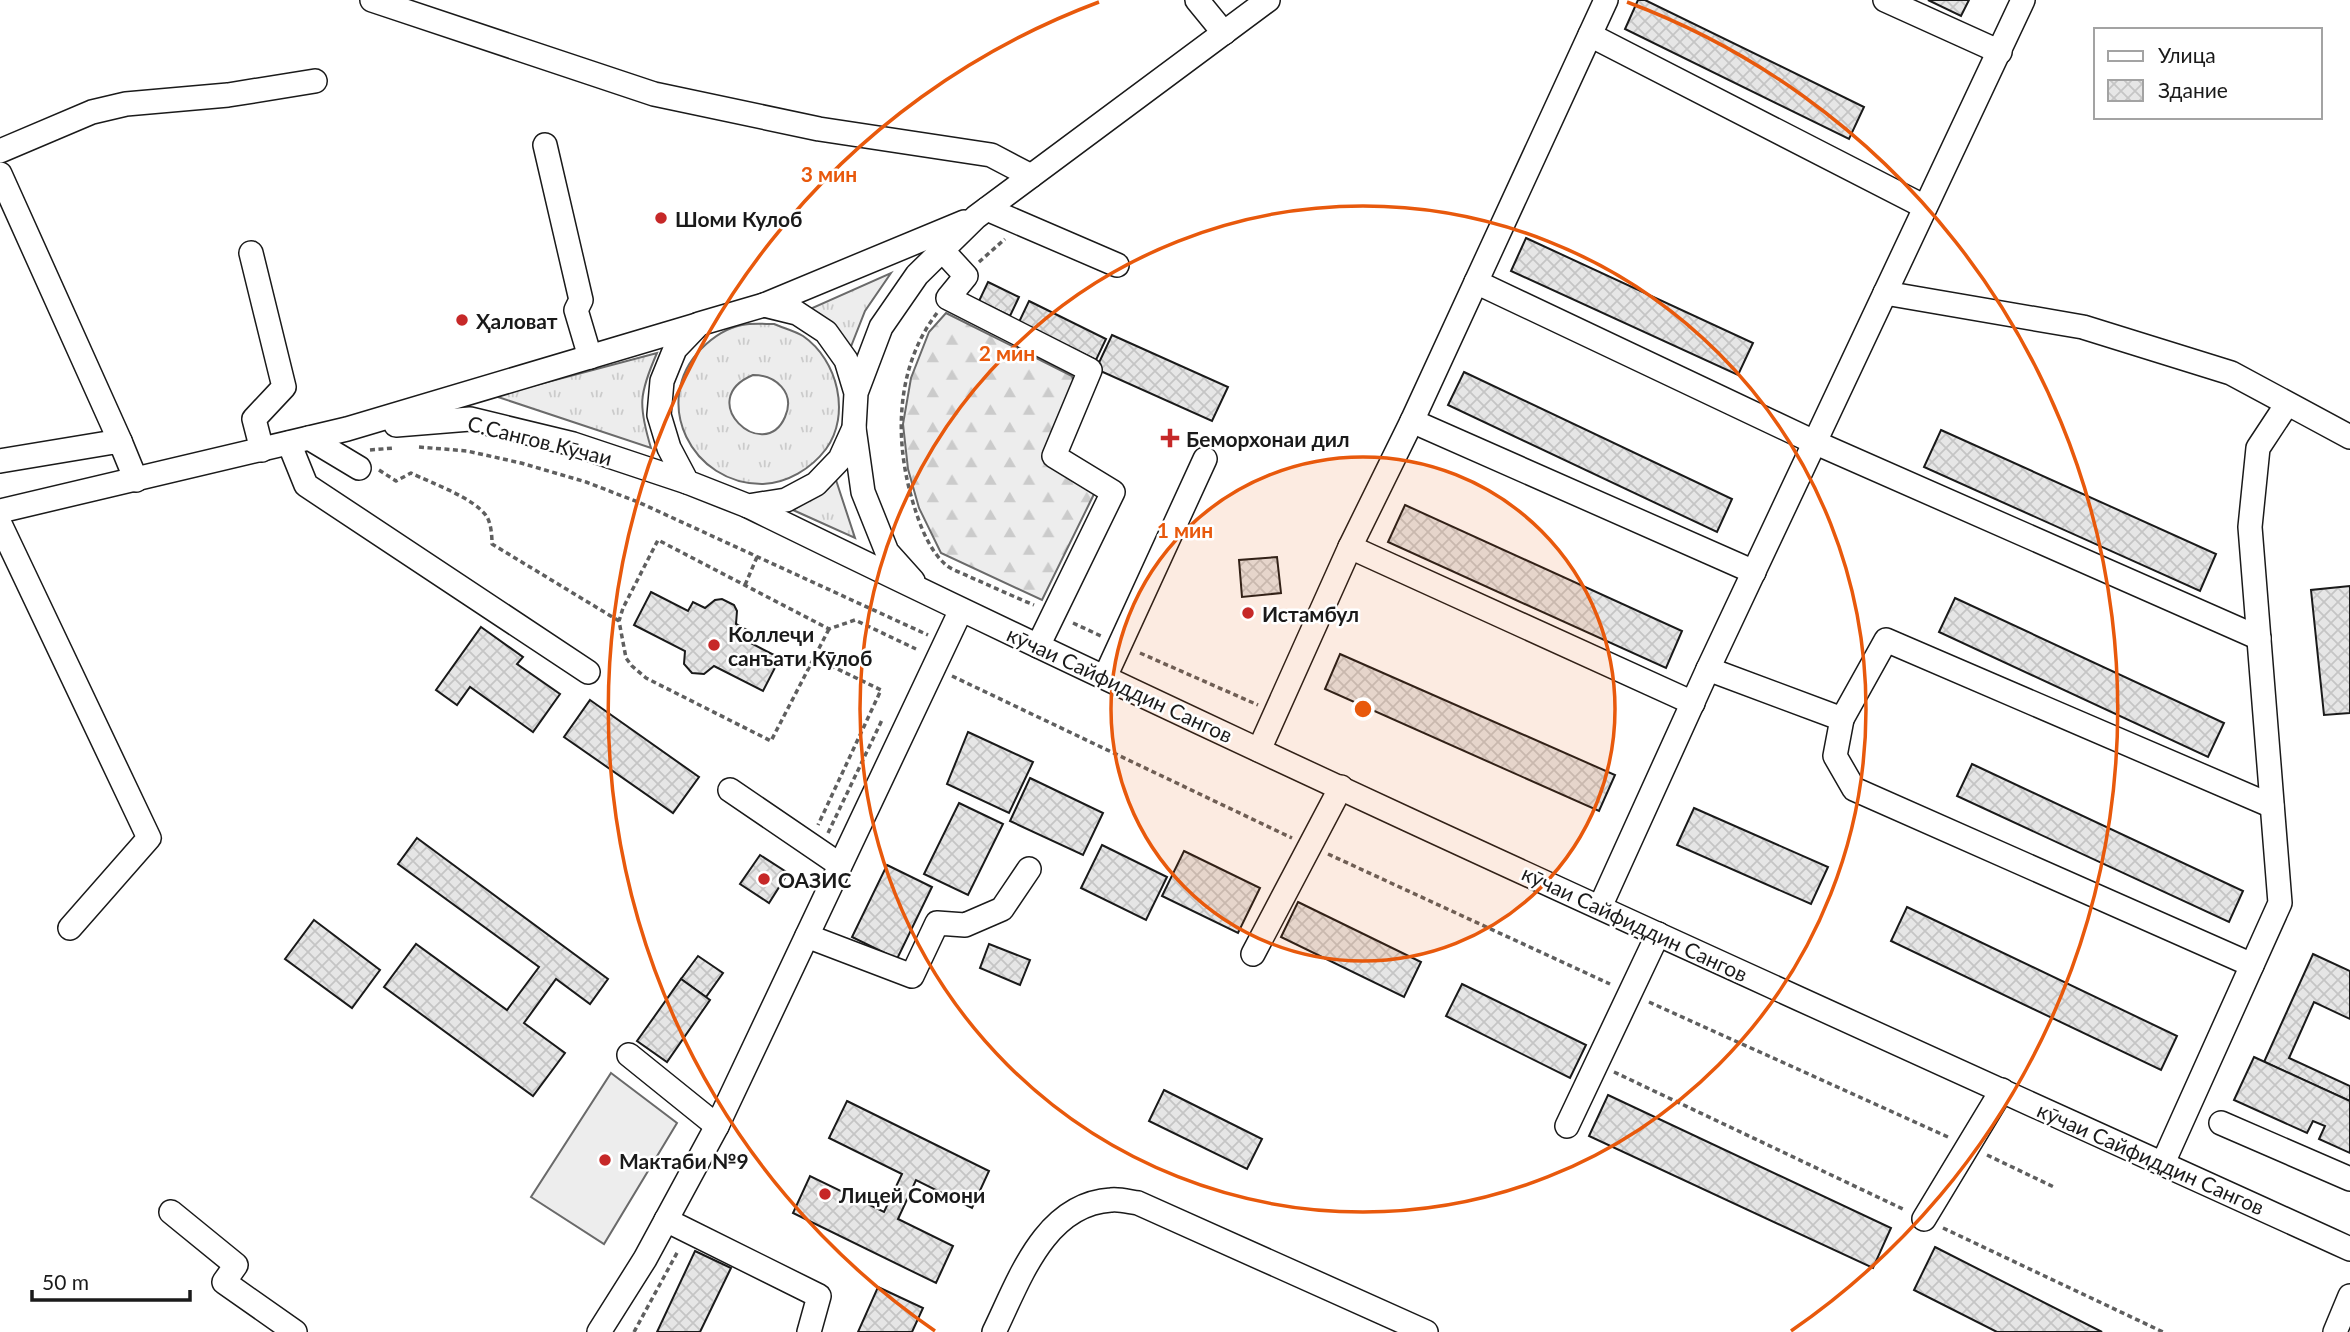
<svg xmlns="http://www.w3.org/2000/svg" width="2350" height="1332" font-family="Lato,sans-serif">
<style>
.grass{fill:url(#grass-tufts);stroke:#6a6a6a;stroke-width:2;fill-rule:evenodd}
.forest{fill:url(#forest-firs);stroke:#6a6a6a;stroke-width:2}
.built{fill:#ededed;stroke:#6a6a6a;stroke-width:2}
.building{fill:url(#building-cross-hatch);stroke:#1a1a1a;stroke-width:2}
.lines{fill:none;stroke-linecap:round;stroke-linejoin:round}
.minor-casing{stroke:#1a1a1a;stroke-width:26}
.path{stroke:#5f5f5f;stroke-width:3.5;stroke-dasharray:5 3.5;stroke-linecap:butt}
.minor{stroke:#fff;stroke-width:23}
.ring{fill:none;stroke:#e8590c;stroke-width:3.5}
.poi-dot{fill:#c62828;stroke:#fff;stroke-width:2.5}
.labels{text-anchor:middle;dominant-baseline:central;stroke-width:5;stroke-linejoin:round;paint-order:stroke}
.poi-label{font-size:21px;font-weight:bold;fill:#1a1a1a;stroke:#fff;text-anchor:start}
.street-label{font-size:21px;fill:#1a1a1a;stroke:#fff}
.centre{fill:#e8590c;stroke:#fff;stroke-width:3.5}
.ring-label{font-size:21px;text-anchor:middle;font-weight:bold;fill:#e8590c;stroke:#fff;stroke-width:5;stroke-linejoin:round;paint-order:stroke}
</style>
<defs>
<pattern id="grass-tufts" width="24" height="20" patternUnits="userSpaceOnUse" patternTransform="scale(1.75)"><rect width="24" height="20" fill="#ededed"/><path d="M3 7l-1-3M5 7V3M7 7l1-3M15 17l-1-3M17 17v-4M19 17l1-3" fill="none" stroke="#cbcbcb"/></pattern>
<pattern id="forest-firs" width="22" height="20" patternUnits="userSpaceOnUse" patternTransform="scale(1.75)"><rect width="22" height="20" fill="#ededed"/><path d="M5 1l3.5 6h-7zM16 11l3.5 6h-7z" fill="#cbcbcb"/></pattern>
<pattern id="building-cross-hatch" width="8" height="8" patternUnits="userSpaceOnUse" patternTransform="scale(1.75)"><rect width="8" height="8" fill="#e6e6e6"/><path d="M0 0l8 8M0 8l8-8" fill="none" stroke="#c5c5c5"/></pattern>
</defs>
<rect width="100%" height="100%" fill="#fff"/>
<g class="grass">
<path d="M891,273L865,311L850,349L810,309Z"/>
<path d="M774,324C783,328 795,331 803,336C838,360 851,415 826,449C811,469 787,483 763,484C692,485 650,402 701,349C712,338 726,328 742,325C751,323 764,324 774,324ZM753,375C775,375 796,392 785,417C764,465 693,400 753,375Z"/>
<path d="M657,353C639,394 638,405 651,448L495,396Z"/>
<path d="M836,480L855,538L793,510L814,497Z"/>
</g>
<path class="forest" d="M946,313L1072,376L1075,387L1048,460L1096,490L1042,600L941,553L919,508L908,469L903,424L911,378L929,332Z"/>
<path class="built" d="M611,1073L677,1123L604,1244L531,1197Z"/>
<g class="building">
<path d="M1638,0H1645L1864,107L1849,139L1625,29Z"/>
<path d="M1928,0H1969L1961,16Z"/>
<path d="M1526,238L1753,343L1738,375L1511,271Z"/>
<path d="M988,282L1019,297L1010,316L979,301Z"/>
<path d="M1029,301L1106,339L1096,360L1019,322Z"/>
<path d="M1112,335L1228,387L1212,421L1096,369Z"/>
<path d="M1464,372L1732,499L1717,532L1448,405Z"/>
<path d="M1941,430L2216,554L2200,591L1924,467Z"/>
<path d="M1405,505L1682,631L1666,668L1388,542Z"/>
<path d="M1277,557L1281,593L1242,597L1239,560Z"/>
<path d="M2350,586V713L2324,715L2311,590Z"/>
<path d="M651,592L688,611L693,602L705,608L715,600L722,599L734,605L737,611L736,624L747,630L743,639L780,658L763,691L714,666L704,674L692,673L684,664L685,651L634,625Z"/>
<path d="M1955,598L2224,723L2208,757L1939,632Z"/>
<path d="M481,627L523,657L517,664L560,694L533,732L470,687L457,705L436,690Z"/>
<path d="M1340,654L1615,775L1599,811L1325,689Z"/>
<path d="M590,700L699,777L673,813L564,737Z"/>
<path d="M968,732L1033,762L1009,813L947,784Z"/>
<path d="M1972,764L2243,891L2229,922L1957,796Z"/>
<path d="M1030,778L1103,813L1083,855L1010,821Z"/>
<path d="M959,803L1003,824L968,895L924,874Z"/>
<path d="M1694,808L1828,867L1811,904L1677,845Z"/>
<path d="M417,838L608,979L590,1004L556,979L524,1023L565,1053L533,1096L384,987L416,944L507,1010L539,967L398,864Z"/>
<path d="M1102,845L1167,877L1146,920L1081,888Z"/>
<path d="M1184,851L1260,888L1238,933L1162,896Z"/>
<path d="M760,855L788,873L769,903L740,884Z"/>
<path d="M887,865L932,887L897,959L852,937Z"/>
<path d="M1298,902L1421,962L1404,997L1281,937Z"/>
<path d="M1907,907L2177,1036L2161,1070L1891,941Z"/>
<path d="M314,920L380,970L352,1008L285,959Z"/>
<path d="M989,944L1030,960L1020,985L980,968Z"/>
<path d="M2313,954L2350,971V1019L2314,1002L2289,1058L2350,1086V1101L2264,1062Z"/>
<path d="M698,956L723,973L706,997L681,979Z"/>
<path d="M681,979L710,1000L667,1062L637,1041Z"/>
<path d="M1462,984L1586,1045L1570,1078L1446,1016Z"/>
<path d="M2254,1057L2350,1101V1153L2319,1139L2325,1126L2313,1121L2307,1133L2234,1100Z"/>
<path d="M1164,1090L1262,1139L1247,1169L1149,1121Z"/>
<path d="M1608,1095L1891,1228L1873,1268L1589,1136Z"/>
<path d="M847,1101L989,1171L972,1208L916,1180L898,1219L953,1246L936,1283L793,1213L810,1176L884,1212L902,1174L829,1138Z"/>
<path d="M1935,1247L2102,1332H1997L1914,1290Z"/>
<path d="M695,1251L731,1268L700,1332H657Z"/>
<path d="M878,1287L923,1308L912,1332H858Z"/>
</g>
<g class="lines">
<defs>
<g id="minor">
<path d="M372,0L654,94L819,129L991,155L1031,176"/>
<path d="M1197,0L1224,33"/>
<path d="M1885,0L2000,52"/>
<path d="M1590,35L1925,207"/>
<path d="M545,145L581,300L576,310L590,357"/>
<path d="M0,151L92,112L126,104L228,95L315,81"/>
<path d="M0,174L120,441"/>
<path d="M987,209L1117,265"/>
<path d="M942,250L966,276L948,298L1090,370L1054,456L1113,492L1038,646"/>
<path d="M251,253L284,387L254,419L262,450"/>
<path d="M1476,282L1814,442L2259,638"/>
<path d="M1885,293L2083,327L2231,373L2350,437"/>
<path d="M764,305L964,222"/>
<path d="M856,393L846,360L826,332L797,313L764,305L699,324L675,349L662,381L659,415L669,448L687,482L748,506L786,500L816,484L840,459L854,428L856,393L881,327L917,275L976,217L1268,0"/>
<path d="M1412,421L1754,572"/>
<path d="M396,425L470,419L573,444L687,482"/>
<path d="M854,428L863,492L887,552L913,581"/>
<path d="M309,438L359,468"/>
<path d="M289,443L306,485L588,672"/>
<path d="M0,461L120,441L136,480"/>
<path d="M748,506C1276,765 1814,1005 2350,1249"/>
<path d="M0,511L347,429L697,325"/>
<path d="M0,524L149,838L70,928"/>
<path d="M1350,547L1693,703"/>
<path d="M1708,669L1842,719L1835,756L1854,789L2252,965"/>
<path d="M1105,677L1205,459"/>
<path d="M1842,719L1886,640L2272,806"/>
<path d="M1259,750L1350,547L1412,421L1606,0"/>
<path d="M730,790L840,865"/>
<path d="M1600,907L1708,669L2023,0"/>
<path d="M807,936L912,976L937,923L965,925L1002,909L1029,869"/>
<path d="M1253,954L1341,787"/>
<path d="M629,1055L717,1126"/>
<path d="M2221,1123L2350,1179"/>
<path d="M1567,1126L1658,934"/>
<path d="M2163,1163L2280,903L2250,527L2258,448L2287,404"/>
<path d="M171,1212L236,1265L224,1282L295,1332"/>
<path d="M1924,1219L2002,1090"/>
<path d="M666,1220L819,1296L809,1332"/>
<path d="M599,1332L645,1259L717,1126L961,610"/>
<path d="M994,1332C1019,1281 1044,1204 1111,1200C1120,1199 1130,1202 1138,1203L1426,1332"/>
<path d="M2335,1332L2350,1296"/>
</g>
</defs>
<use href="#minor" class="minor-casing"/>
<g class="path">
<path d="M979,262L1005,239"/>
<path d="M937,313C894,369 894,445 915,509C921,528 930,551 946,565C952,570 962,573 970,577C991,586 1012,596 1034,605"/>
<path d="M419,447L467,451L521,463L586,482L638,502L928,635"/>
<path d="M370,450L394,448"/>
<path d="M379,470L396,481L411,473C431,483 475,498 487,517C491,524 492,535 492,544L619,621"/>
<path d="M745,585L757,557"/>
<path d="M1073,623L1101,636"/>
<path d="M829,629L771,741L646,678L632,666L626,658L619,621L623,608L658,540L829,629L855,620L916,649"/>
<path d="M1140,653L1258,705"/>
<path d="M815,658L881,690L818,825"/>
<path d="M952,676L1292,838"/>
<path d="M828,833L882,720"/>
<path d="M1328,854L1610,984"/>
<path d="M1649,1002L1948,1137"/>
<path d="M1614,1072L1905,1210"/>
<path d="M1987,1155L2056,1188"/>
<path d="M1943,1228L2163,1332"/>
<path d="M634,1332L678,1251"/>
</g>
<use href="#minor" class="minor"/>
</g>
<circle cx="1363" cy="709" r="252" fill="#e8590c" fill-opacity=".12"/>
<g class="ring">
<circle cx="1363" cy="709" r="252"/>
<circle cx="1363" cy="709" r="503"/>
<path d="M935 1331A755 755 0 0 1 1099 2M1627 2A755 755 0 0 1 1791 1331"/>
</g>
<g class="poi-dot">
<circle cx="661" cy="218" r="7"/>
<circle cx="462" cy="320" r="7"/>
<path d="M1166.5 427.5h7v7h7v7h-7v7h-7v-7h-7v-7h7z"/>
<circle cx="1248" cy="613" r="7"/>
<circle cx="714" cy="645" r="7"/>
<circle cx="764" cy="879" r="7"/>
<circle cx="605" cy="1160" r="7"/>
<circle cx="825" cy="1194" r="7"/>
</g>
<g class="labels">
<g class="poi-label">
<text x="675" y="218">Шоми Кулоб</text>
<text x="476" y="320">Ҳаловат</text>
<text x="1186" y="438">Беморхонаи дил</text>
<text x="1262" y="613">Истамбул</text>
<text x="728" y="633">Коллеҷи<tspan x="728" dy="24">санъати Кӯлоб</tspan></text>
<text x="778" y="879">ОАЗИС</text>
<text x="619" y="1160">Мактаби №9</text>
<text x="839" y="1194">Лицей Сомони</text>
</g>
<g class="street-label">
<text transform="translate(540 440) rotate(14)">С.Сангов Кӯчаи</text>
<text transform="translate(1120 684) rotate(25)">кӯчаи Сайфиддин Сангов</text>
<text transform="translate(1635 923) rotate(25)">кӯчаи Сайфиддин Сангов</text>
<text transform="translate(2151 1158) rotate(24)">кӯчаи Сайфиддин Сангов</text>
</g>
</g>
<circle cx="1363" cy="709" r="10" class="centre"/>
<g class="ring-label">
<text x="829" y="182">3 мин</text>
<text x="1007" y="361">2 мин</text>
<text x="1185" y="538">1 мин</text>
</g>
<rect x="2094" y="28" width="228" height="91" fill="#ffffff" stroke="#a3a3a3" stroke-width="2"/>
<rect x="2108" y="51" width="35" height="10" fill="#ffffff" stroke="#a3a3a3" stroke-width="2"/>
<text x="2158" y="63" font-size="21" fill="#1a1a1a">Улица</text>
<rect x="2108" y="80" width="35" height="21" fill="url(#building-cross-hatch)" stroke="#a3a3a3" stroke-width="2"/>
<text x="2158" y="98" font-size="21" fill="#1a1a1a">Здание</text>
<path d="M32 1290v10h158v-10" fill="none" stroke="#1a1a1a" stroke-width="3.5"/>
<text x="42" y="1290" font-size="21" fill="#1a1a1a" stroke="#ffffff" stroke-width="5" paint-order="stroke">50 m</text>
</svg>
